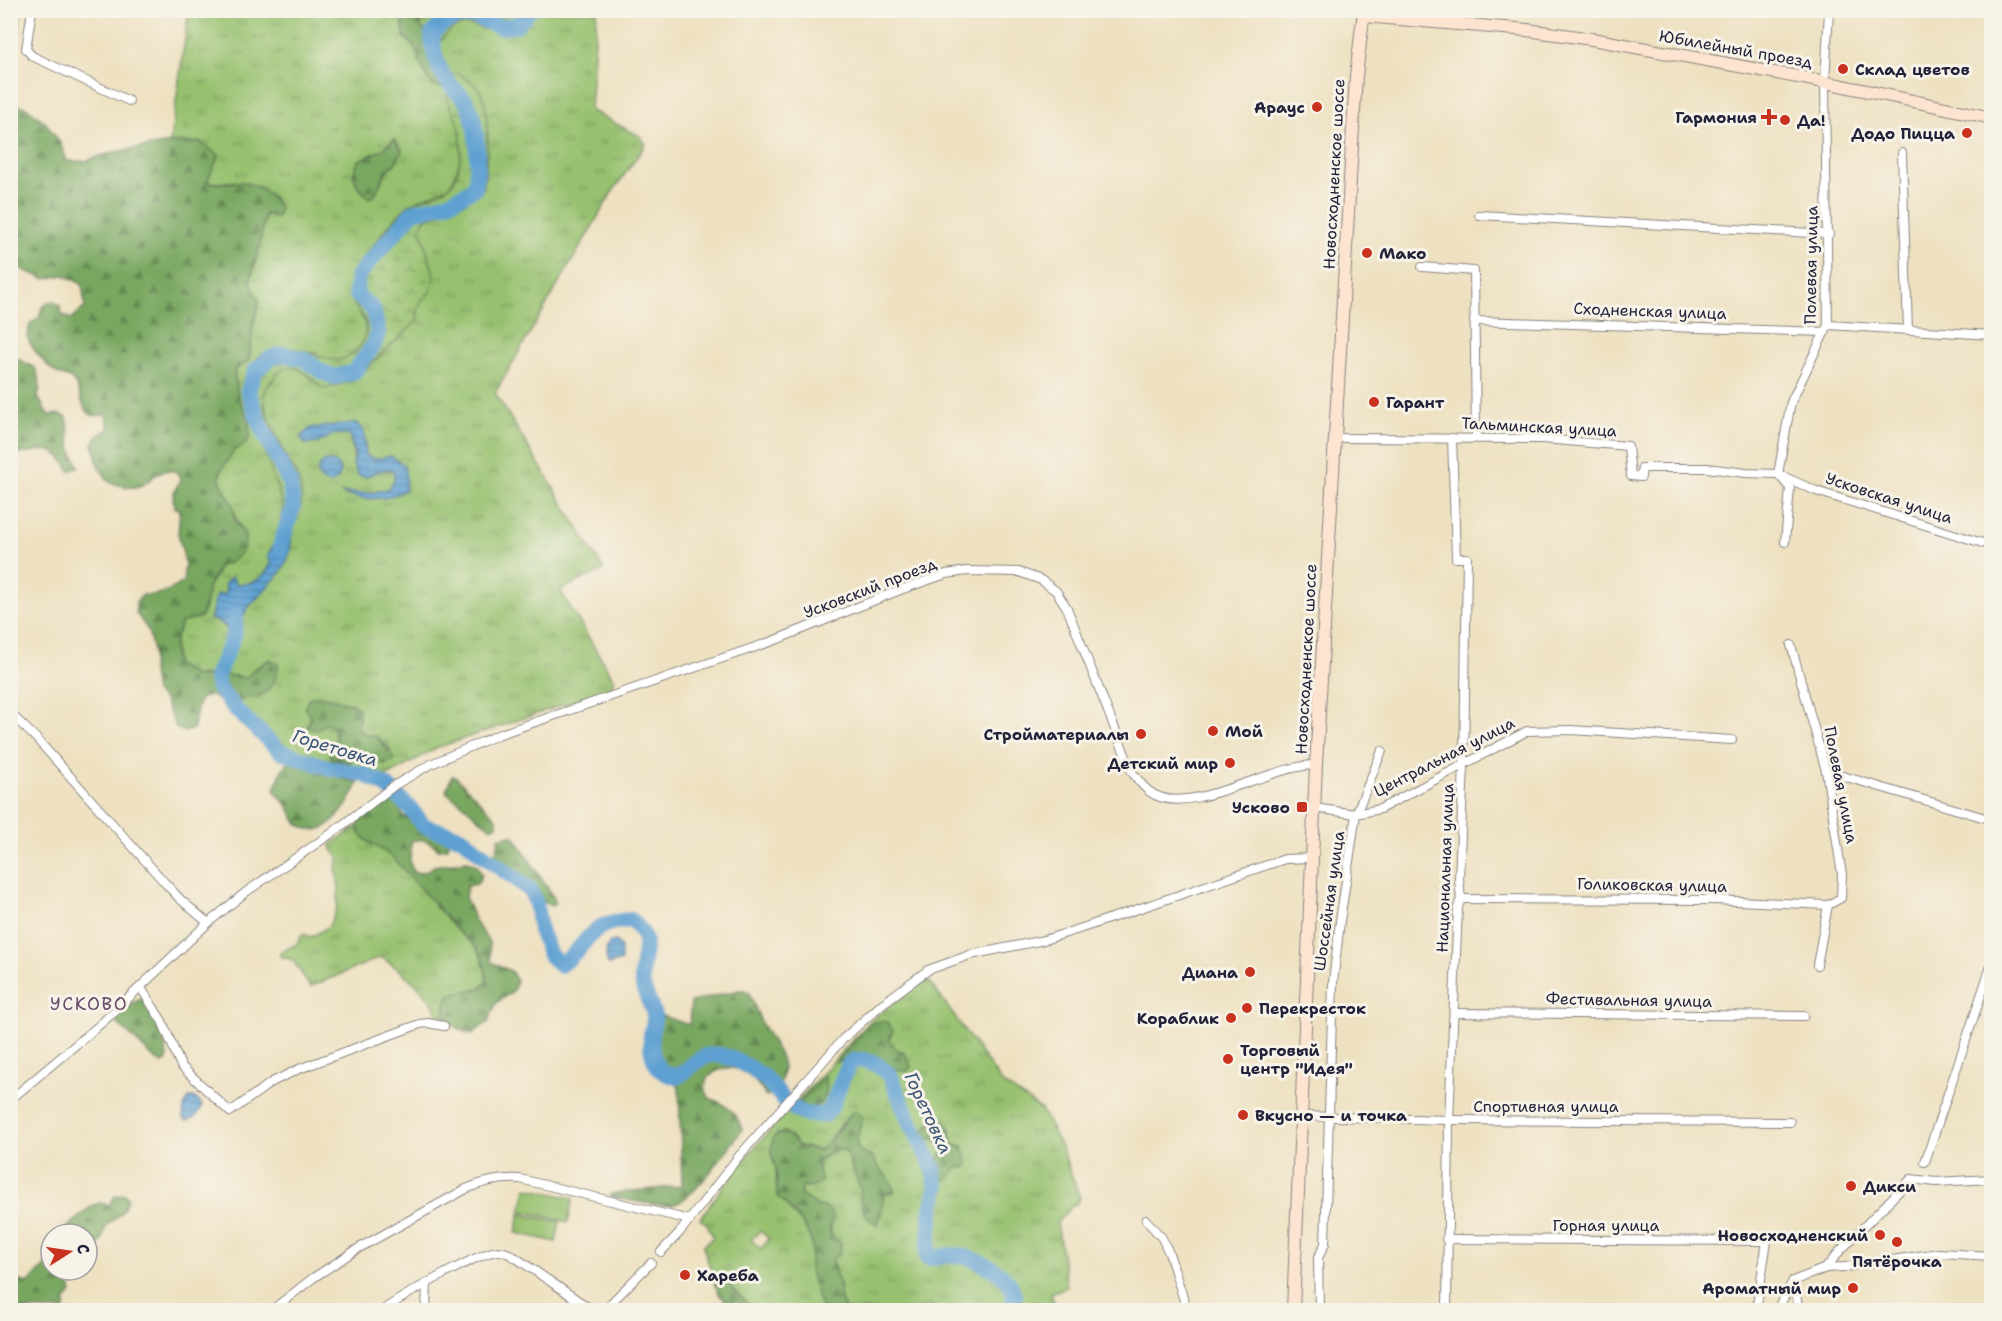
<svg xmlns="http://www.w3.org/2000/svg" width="2002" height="1321" font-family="'Shantell Sans',sans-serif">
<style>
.grass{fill:url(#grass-tufts);stroke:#5c7254;stroke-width:1.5;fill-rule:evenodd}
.forest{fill:url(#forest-firs);stroke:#4e644e;stroke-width:1.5}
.wetland{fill:url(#wetland-marsh);stroke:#5c7254;stroke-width:1.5}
.pitch{fill:#97c16e;stroke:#5c7254;stroke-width:1.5}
.water{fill:url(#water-rules);stroke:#406186;stroke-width:1.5}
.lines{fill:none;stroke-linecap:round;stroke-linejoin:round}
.river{stroke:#5ea0d2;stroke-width:16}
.street-casing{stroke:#88827e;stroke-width:10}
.secondary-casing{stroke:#88827e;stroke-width:14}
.street{stroke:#fff;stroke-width:8}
.secondary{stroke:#fde4d0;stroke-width:12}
.poi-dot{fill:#c8321e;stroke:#f7f3e8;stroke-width:2}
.labels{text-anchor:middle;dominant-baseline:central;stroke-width:6;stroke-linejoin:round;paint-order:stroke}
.street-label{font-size:16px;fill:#22223b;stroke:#f7f3e8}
.poi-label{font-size:16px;font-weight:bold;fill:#22223b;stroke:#f7f3e8;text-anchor:start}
.water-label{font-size:18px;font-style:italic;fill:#3a5477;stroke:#f7f3e8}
.neighbourhood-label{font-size:18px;letter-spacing:1.5px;fill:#654a67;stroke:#f7f3e8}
</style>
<defs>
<pattern id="grass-tufts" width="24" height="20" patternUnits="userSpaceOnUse" patternTransform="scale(1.5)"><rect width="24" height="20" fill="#97c16e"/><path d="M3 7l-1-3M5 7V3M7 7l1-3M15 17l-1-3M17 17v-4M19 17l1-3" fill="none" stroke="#7b9c5c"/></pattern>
<pattern id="forest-firs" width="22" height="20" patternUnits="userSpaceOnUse" patternTransform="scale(1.5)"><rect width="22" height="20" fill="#79a761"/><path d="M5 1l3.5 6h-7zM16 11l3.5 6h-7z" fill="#638851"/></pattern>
<pattern id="wetland-marsh" width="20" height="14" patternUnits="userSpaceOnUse" patternTransform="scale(1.5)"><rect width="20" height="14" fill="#97c16e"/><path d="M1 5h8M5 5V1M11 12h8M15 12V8" fill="none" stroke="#7b9c5c"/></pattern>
<pattern id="water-rules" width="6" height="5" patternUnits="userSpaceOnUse" patternTransform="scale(1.5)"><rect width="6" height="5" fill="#5ea0d2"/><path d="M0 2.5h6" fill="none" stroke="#4d82ac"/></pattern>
</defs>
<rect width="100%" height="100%" fill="#f7f3e8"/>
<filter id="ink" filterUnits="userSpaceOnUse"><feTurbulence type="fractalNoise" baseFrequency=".0167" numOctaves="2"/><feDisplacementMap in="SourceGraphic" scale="12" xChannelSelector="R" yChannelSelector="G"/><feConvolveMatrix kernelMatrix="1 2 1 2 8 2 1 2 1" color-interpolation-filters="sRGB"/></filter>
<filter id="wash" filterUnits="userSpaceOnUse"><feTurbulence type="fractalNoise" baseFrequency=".008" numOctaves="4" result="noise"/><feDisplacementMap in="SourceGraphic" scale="24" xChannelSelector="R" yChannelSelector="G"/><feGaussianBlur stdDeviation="1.35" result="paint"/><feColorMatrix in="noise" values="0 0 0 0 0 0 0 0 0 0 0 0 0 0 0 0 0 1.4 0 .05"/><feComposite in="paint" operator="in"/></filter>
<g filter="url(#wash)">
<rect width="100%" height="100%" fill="#eee1c1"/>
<g class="grass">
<path d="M189,11H402L404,36L414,46L425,74L445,88L442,75L430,51L429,38L420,25L419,11H452L444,15L446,33C468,13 489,36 514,31C523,28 529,17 534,11H597L590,110L640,136L646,144L611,194L495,393L604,570L560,590L614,680L610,689L436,748L384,778C370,768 355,770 340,766C292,755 271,738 237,704L246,697L278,664L270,659L253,670L247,678L236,676L193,675L176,665L174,643L181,623L207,595L209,585L216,576L219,566L229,563L237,557L241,527C233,519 236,510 231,501C225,491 217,482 221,470C224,463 230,460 234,450L244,445L249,422L238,396L234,371L249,360L253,328L259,301L250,282L259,249L265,214L275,199C265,191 254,184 241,182C229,180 219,185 207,182L201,143H170ZM448,76L481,94L488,135L485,178L466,202L425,219L420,228L433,271L430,292L422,300L418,310L417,321L354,380L324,389L301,369L291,366L281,369L268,386L263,396L268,416L285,455L296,474L297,517L290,525L293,522L288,558L280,573L246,610L235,638L222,623L210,619L217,594L223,596L232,577L236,584C253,585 263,580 271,564L268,555L280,532L283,506L268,460L253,366C256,361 259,356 265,353C271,350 304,349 311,352C319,355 327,361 337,361C342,360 349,357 353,353C371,340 368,321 355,306L376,242L388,226L410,204L449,187C460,169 465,147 459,127C457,117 450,110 448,100C446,93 449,84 448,76ZM394,139L402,150L396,162L386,172L374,196L358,161L384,149ZM356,423L364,432L366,456L375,459L391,456L405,490L347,496L343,493H370L388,489L394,481V472C384,467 375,472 366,477L353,465C355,454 351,446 350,435L334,434L311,428ZM311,717L359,719L358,729L366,735L376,736L391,750L384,764L366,755L356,754L336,740L334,729L327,723L307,727Z"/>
<path d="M357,827C364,845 381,846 394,859C415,881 435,905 455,928C462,937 473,941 478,951C484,959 486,972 487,982L479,989L458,992L448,996L444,1006L446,1018L437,1014C433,995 398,968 381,957L310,987L293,960L282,957L279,953L297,944L302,934L312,937L329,926L337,908L339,887L336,868L339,858L332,850L331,844Z"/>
<path d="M924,979L929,981L1003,1084L1041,1109L1062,1149L1080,1198L1077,1203L1073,1205L1057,1222L1067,1287L1051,1293L1057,1310H932L930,1305L919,1310H846C837,1297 842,1294 838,1280C836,1273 833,1268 832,1260L840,1253L832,1237L828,1209L818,1206L800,1196L803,1186L818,1171V1161L835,1150H845L861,1190L860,1200L881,1215V1204L884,1194L894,1191C890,1173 879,1175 873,1158L864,1154L857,1147V1137L863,1117L847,1118L832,1135L828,1145L819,1150L799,1146L792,1138L772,1158L776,1167V1186L791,1212L805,1226L810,1236L812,1247L810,1268L822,1310H753L723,1278L718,1279L713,1277L703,1246L713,1237L707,1224L700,1219L736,1168L869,1022ZM889,1035C888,1046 896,1049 905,1053L891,1069C880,1060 868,1052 853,1055ZM824,1085L826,1095L819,1104L811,1109L802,1102ZM939,1121L953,1145L963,1146L957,1168L947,1180L937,1173L936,1162L943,1153V1143L939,1140L924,1138L923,1133L929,1124ZM760,1231L769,1239L761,1249L751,1240Z"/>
</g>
<g class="forest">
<path d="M10,11H20L19,35L11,32Z"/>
<path d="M402,11H419L420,25L429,38L430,51L442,75L445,88L432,85L425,74L414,46L404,36Z"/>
<path d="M10,104L26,107L46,123L61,144L67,161H85L114,152L170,143L200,142L219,155L207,182C217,185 226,183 236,182C255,181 272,194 280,209L276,218L265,214L259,249L250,281L259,301L253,328L249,360L234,371L238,396L249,422L250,437L244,445L234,450C230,460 219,468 220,478C221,488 228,495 232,503C235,509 233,516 236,522C238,527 244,530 245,538C247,554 231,563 219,566C216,573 213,577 210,583C205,594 208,605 201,617L181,623C175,638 172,649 176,665L193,675L203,677L225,675L247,678L253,670L270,659L278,664C278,677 270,694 255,697C250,698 250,696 245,698C239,701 235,705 227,707L211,695L201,698C195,708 197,718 193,729L185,732L176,728L164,700L155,692L152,672L153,651L148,630L136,613V602L143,595C158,596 171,591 183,582L185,562L178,533L180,509L175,508C171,496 174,490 181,480L176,471C151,468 156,482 137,487C128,489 118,484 109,482L98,465L93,443L99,435L110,429L105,414C77,424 85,389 71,379C68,376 62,376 58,374C49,369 30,347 28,338C28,333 29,328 30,324L39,318L42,307L51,301L60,305L62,315L71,319L85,307L82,284L64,275L45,279L18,268L11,259Z"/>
<path d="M394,139L402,150L396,162L386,172L374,196L369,198L358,187L353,175L358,161L384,149Z"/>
<path d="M11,327L16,358L35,368C40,379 41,386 38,397L48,415L57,414L67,417L71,448L79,467L70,471C51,437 39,455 11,454Z"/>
<path d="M319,696L350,703L359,709L358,729L366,735L376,736C383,745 390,749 394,760L384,764L366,755L356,754L350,763L331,759L330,749L336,740L334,729L327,723L317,730L307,727L311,717L305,708L309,698Z"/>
<path d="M289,761C313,763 334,780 359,782C350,802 326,846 299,824C294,820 292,814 289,808C285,802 279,797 274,790L282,770Z"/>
<path d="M452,776L456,777L497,819V825L492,828C480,822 472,811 461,803C454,797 452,799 446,791Z"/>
<path d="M390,801L400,804L402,815L429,830L448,837V848L438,849C429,840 423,838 411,841L410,863L414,873L425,872L434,866L467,861L477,865L482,875L477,884L467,886L465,897L477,925L489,942L491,962L511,971L517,981L513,991L496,1003L488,1022L472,1034C451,1027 439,1019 448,996L457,992L479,989L487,982C486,972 484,959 478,951C473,941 462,937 455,928C435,905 415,881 394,859C381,846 364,845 357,827L363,816L382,808Z"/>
<path d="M509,835L514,836L554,898L555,903L551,906L541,900L516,871L507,867L493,853L497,849L499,838Z"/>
<path d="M739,990H745L749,993C754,1003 757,1014 762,1024C775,1050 793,1061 776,1092L766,1096C753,1074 731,1056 707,1078L705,1088L709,1098C724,1103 739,1114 742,1130C728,1148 694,1200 672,1205C662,1207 624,1199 611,1197L610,1195L615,1193L682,1186L679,1088L667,1073L656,1055L657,1014L689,1025L691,1002Z"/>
<path d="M142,999C154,1007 167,1046 167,1060L163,1063L157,1061L116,1022C119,1013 133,1001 142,999Z"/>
<path d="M881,1021L887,1022L893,1031L889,1040C897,1056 904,1046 911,1067L907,1071C888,1072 878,1053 858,1054C851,1054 847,1061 836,1062L871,1024Z"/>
<path d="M825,1075L826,1095L819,1104L810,1109L800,1102Z"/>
<path d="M854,1110L863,1117L857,1137V1147L864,1154L873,1157C879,1175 890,1173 894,1191L884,1194L878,1225L869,1219L863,1210L860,1200L861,1190L845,1150H835L818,1161V1171L822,1180L814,1187L803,1186L800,1195L818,1206L828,1209L834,1218L829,1227L832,1237L841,1243L840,1253L832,1260C833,1269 836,1273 838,1280C842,1294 837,1297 846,1310H822C818,1297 812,1283 810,1269C809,1261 812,1253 812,1246C811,1230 789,1205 777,1197C776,1188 778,1180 776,1171C774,1156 768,1153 774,1136L784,1132L792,1138L799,1146L819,1150C831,1143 843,1122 854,1110Z"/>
<path d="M939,1121H945L949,1125L953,1144L963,1146L968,1162L967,1167L957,1168L951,1176L943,1182L938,1178L936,1162L943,1153V1143L939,1140L924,1138L923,1133C926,1125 931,1124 939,1121Z"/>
<path d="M125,1194L128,1199L122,1212L106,1226L102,1241L87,1253V1234H63L65,1229L92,1206L100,1203L109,1205L115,1196Z"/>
<path d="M51,1257V1270H66L61,1277L62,1282L71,1288L72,1293L65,1301V1310H11V1282L17,1280L28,1283L43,1268Z"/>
<path d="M723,1278L753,1310H735L719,1294L714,1283Z"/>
</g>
<g class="wetland">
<path d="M491,10L494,12L534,11L523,25L515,31L483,29L474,24L454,26L441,40L434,31L435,21L452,11Z"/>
<path d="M458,73C464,77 472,81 477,87C494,107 485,163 484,188L466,202L425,219L420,228L433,271L434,282L430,292L422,300L418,309L417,321L354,380L324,389C306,374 292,353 273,379C267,387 262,394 264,404C266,416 279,443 284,455C288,462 293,467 296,474C305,494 305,521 280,527L283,505L248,404L243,384C248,375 253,363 260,356C265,352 271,351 277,349C308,342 332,375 356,351C367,341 370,326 361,313C357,308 353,304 351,298C349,288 353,275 356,266L402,211C415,199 432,197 447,188C462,178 463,141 459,126C456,116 450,109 448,100C446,93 449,84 448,76Z"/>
</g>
<g class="pitch">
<path d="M526,1188L573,1198L568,1222L521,1211Z"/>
<path d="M520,1214L560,1222L556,1242L516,1233Z"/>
</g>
<g class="water">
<path d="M356,423L364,431L366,456L375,459L391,456L404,465L406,478L405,490C384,502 363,500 340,493H370L388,489L394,481V472L388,469L375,472L366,477L358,475L353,465L355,456L350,435L334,434L318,443L305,444L300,437L311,428Z"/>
<circle cx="329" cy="472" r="11"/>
<path d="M293,521L290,552L286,563L280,573L246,610L236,638L222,623L210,619C214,611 213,603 217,594L223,595L227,590L224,585L232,576L236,584C253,585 263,580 271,564L268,555L280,532V527L290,525Z"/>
<path d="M616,941L621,948V961L608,965C605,958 605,948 610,942Z"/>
<path d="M194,1097L202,1105C200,1114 195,1118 187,1121L183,1118L184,1107L189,1098Z"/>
</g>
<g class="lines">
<g class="river">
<path d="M280,547L293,507L290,483L262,429L248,391L255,371L270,358L284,354L304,359L322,372L335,377L354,372L374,345L378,332L373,309L356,294L358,275L413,212L448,203L475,188C479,166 478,127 469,106C466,99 458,93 453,88C438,73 433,55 432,34L442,24L458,17L474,16L501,27L516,25L530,10"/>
<path d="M236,613L234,635L216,677L218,688L236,710L280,751L330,768L363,774L387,786L410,808L424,826L463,838L478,851L530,890L536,903L540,930L550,955L560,965C592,944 584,922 631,920C656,942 640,951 642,980C643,993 651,1003 654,1015C655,1021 652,1028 651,1034C650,1046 652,1064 663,1072C667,1074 673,1076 676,1077C689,1071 696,1057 711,1055C727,1053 750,1067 762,1076C775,1086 783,1103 798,1111C806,1116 816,1115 825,1115C839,1100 838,1079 852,1061L863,1060L876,1064L890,1075L908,1118L933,1167L937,1188L932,1210L927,1257C937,1260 944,1254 955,1255C975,1257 1011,1273 1014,1296C1014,1301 1013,1306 1013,1310"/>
</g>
</g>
</g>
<g filter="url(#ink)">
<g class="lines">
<defs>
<g id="street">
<path d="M32,10L26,49L32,56L129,101"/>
<path d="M1902,153L1908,330"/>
<path d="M1479,215L1829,234"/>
<path d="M1422,267L1474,271L1476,438"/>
<path d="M1474,321L1825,332"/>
<path d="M1828,325L1992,335"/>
<path d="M1335,438L1542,439L1628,446L1631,476L1641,477L1642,468H1707L1746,473L1778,474L1816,491L1992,546"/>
<path d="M1785,542L1790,488L1778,474L1791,402L1828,325L1825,82L1829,10"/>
<path d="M10,713L35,737L166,884L180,899L208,923"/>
<path d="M1826,771L1992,820"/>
<path d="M1314,808L1356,814L1380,809L1527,731L1570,730L1732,740"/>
<path d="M1461,899L1714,900L1828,905L1841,898L1842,875L1826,771L1791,645"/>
<path d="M1817,965L1828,905"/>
<path d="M141,988L162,1021L181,1066L230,1112L272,1082L299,1069L420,1024L428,1023L444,1026"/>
<path d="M1454,1013L1804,1016"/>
<path d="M10,1100L104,1021L208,923L246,892L332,833L395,785L431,764L500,734L773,641L900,590L946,574L967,571L1019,572L1041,580L1056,591L1067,608L1132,772C1139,781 1145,790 1155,795C1193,815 1271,765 1316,765"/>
<path d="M1301,1116L1449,1120L1790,1122"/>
<path d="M1925,1162L1992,963"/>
<path d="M1146,1220L1162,1238L1169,1253L1187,1310"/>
<path d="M1446,1239L1767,1241L1757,1305L1755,1310"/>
<path d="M661,1252L680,1232L739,1156L843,1039L882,1004L928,970L970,955L1044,940L1079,929L1285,859L1311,858"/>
<path d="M1826,1268L1845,1267L1939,1253L1992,1256"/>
<path d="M1793,1281L1826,1268L1839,1252L1911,1179L1936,1182L1992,1179"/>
<path d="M1793,1281L1799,1310"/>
<path d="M272,1310L313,1278L359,1248L466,1189C485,1181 500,1178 520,1179L690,1220"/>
<path d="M383,1310C400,1298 482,1250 499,1251C506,1251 511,1255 516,1258L592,1310"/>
<path d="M426,1310L427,1283"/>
<path d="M604,1310L651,1263"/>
<path d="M1319,1310L1318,1258L1325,1244L1333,983L1340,921L1356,814L1382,751"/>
<path d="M1447,1310L1449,1120L1458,907L1461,899L1459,879L1464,765L1467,558H1456L1452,438"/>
<path d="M1777,1310L1793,1281"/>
</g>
<g id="secondary">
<path d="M1364,16L1527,30L1592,39L1825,82L1992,118"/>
<path d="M1293,1310L1316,765L1356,76L1364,10"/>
</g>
</defs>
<use href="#street" class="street-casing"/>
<use href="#secondary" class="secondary-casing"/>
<use href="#street" class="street"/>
<use href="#secondary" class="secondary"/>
</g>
</g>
<g class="poi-dot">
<circle cx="1843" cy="69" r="6"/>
<circle cx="1317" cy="107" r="6"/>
<path d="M1766 108h6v6h6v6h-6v6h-6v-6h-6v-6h6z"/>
<circle cx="1785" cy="120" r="6"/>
<circle cx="1967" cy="133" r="6"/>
<circle cx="1367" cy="253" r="6"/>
<circle cx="1374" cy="402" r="6"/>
<circle cx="1213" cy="731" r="6"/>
<circle cx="1141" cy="734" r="6"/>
<circle cx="1230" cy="763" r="6"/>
<rect x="1296" y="801" width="12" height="12" rx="3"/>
<circle cx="1250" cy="972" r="6"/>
<circle cx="1247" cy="1008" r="6"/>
<circle cx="1231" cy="1018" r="6"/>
<circle cx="1228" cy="1059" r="6"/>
<circle cx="1243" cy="1115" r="6"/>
<circle cx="1851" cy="1186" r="6"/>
<circle cx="1880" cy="1235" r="6"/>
<circle cx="1897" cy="1242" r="6"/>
<circle cx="685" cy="1275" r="6"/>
<circle cx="1853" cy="1288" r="6"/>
</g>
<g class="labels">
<g class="street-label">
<text transform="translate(1736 49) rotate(10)">Юбилейный проезд</text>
<text transform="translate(1334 174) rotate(-87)">Новосходненское шоссе</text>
<text transform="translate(1811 265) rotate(-89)">Полевая улица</text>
<text transform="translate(1650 311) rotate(2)">Сходненская улица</text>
<text transform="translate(1539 427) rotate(3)">Тальминская улица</text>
<text transform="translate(1889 498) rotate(18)">Усковская улица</text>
<text transform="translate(870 588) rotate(-21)">Усковский проезд</text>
<text transform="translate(1306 659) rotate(-87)">Новосходненское шоссе</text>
<text transform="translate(1444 757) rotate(-27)">Центральная улица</text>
<text transform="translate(1841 785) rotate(79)">Полевая улица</text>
<text transform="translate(1445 868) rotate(-88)">Национальная улица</text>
<text transform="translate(1652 885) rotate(1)">Голиковская улица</text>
<text transform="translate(1329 901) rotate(-82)">Шоссейная улица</text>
<text transform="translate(1629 1000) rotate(1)">Фестивальная улица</text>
<text x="1546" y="1106">Спортивная улица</text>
<text x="1606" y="1225">Горная улица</text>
</g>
<g class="poi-label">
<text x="1855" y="69">Склад цветов</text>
<text x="1305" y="107" text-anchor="end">Араус</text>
<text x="1757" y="117" text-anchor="end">Гармония</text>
<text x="1797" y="120">Да!</text>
<text x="1955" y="133" text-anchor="end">Додо Пицца</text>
<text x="1379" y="253">Мако</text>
<text x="1386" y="402">Гарант</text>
<text x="1225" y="731">Мой</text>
<text x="1129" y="734" text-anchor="end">Стройматериалы</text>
<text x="1218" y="763" text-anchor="end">Детский мир</text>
<text x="1290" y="807" text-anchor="end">Усково</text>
<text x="1238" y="972" text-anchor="end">Диана</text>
<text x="1259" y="1008">Перекресток</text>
<text x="1219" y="1018" text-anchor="end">Кораблик</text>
<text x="1240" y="1050">Торговый<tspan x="1240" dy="18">центр "Идея"</tspan></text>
<text x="1255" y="1115">Вкусно — и точка</text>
<text x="1863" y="1186">Дикси</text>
<text x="1868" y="1235" text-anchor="end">Новосходненский</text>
<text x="1897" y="1261" text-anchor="middle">Пятёрочка</text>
<text x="697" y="1275">Хареба</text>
<text x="1841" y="1288" text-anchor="end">Ароматный мир</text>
</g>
<g class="water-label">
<text transform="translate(335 748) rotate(17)">Горетовка</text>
<text transform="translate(928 1113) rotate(65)">Горетовка</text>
</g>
<g class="neighbourhood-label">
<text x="89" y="1004">УСКОВО</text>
</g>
</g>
<rect width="2002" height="1321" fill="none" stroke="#f7f3e8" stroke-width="36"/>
<g transform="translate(69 1252) rotate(78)"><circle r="28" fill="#f7f3e8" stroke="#a29fa3" stroke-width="1.5"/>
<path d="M0-4.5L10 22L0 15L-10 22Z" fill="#c8321e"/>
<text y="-9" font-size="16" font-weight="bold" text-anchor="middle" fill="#22223b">С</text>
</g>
</svg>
